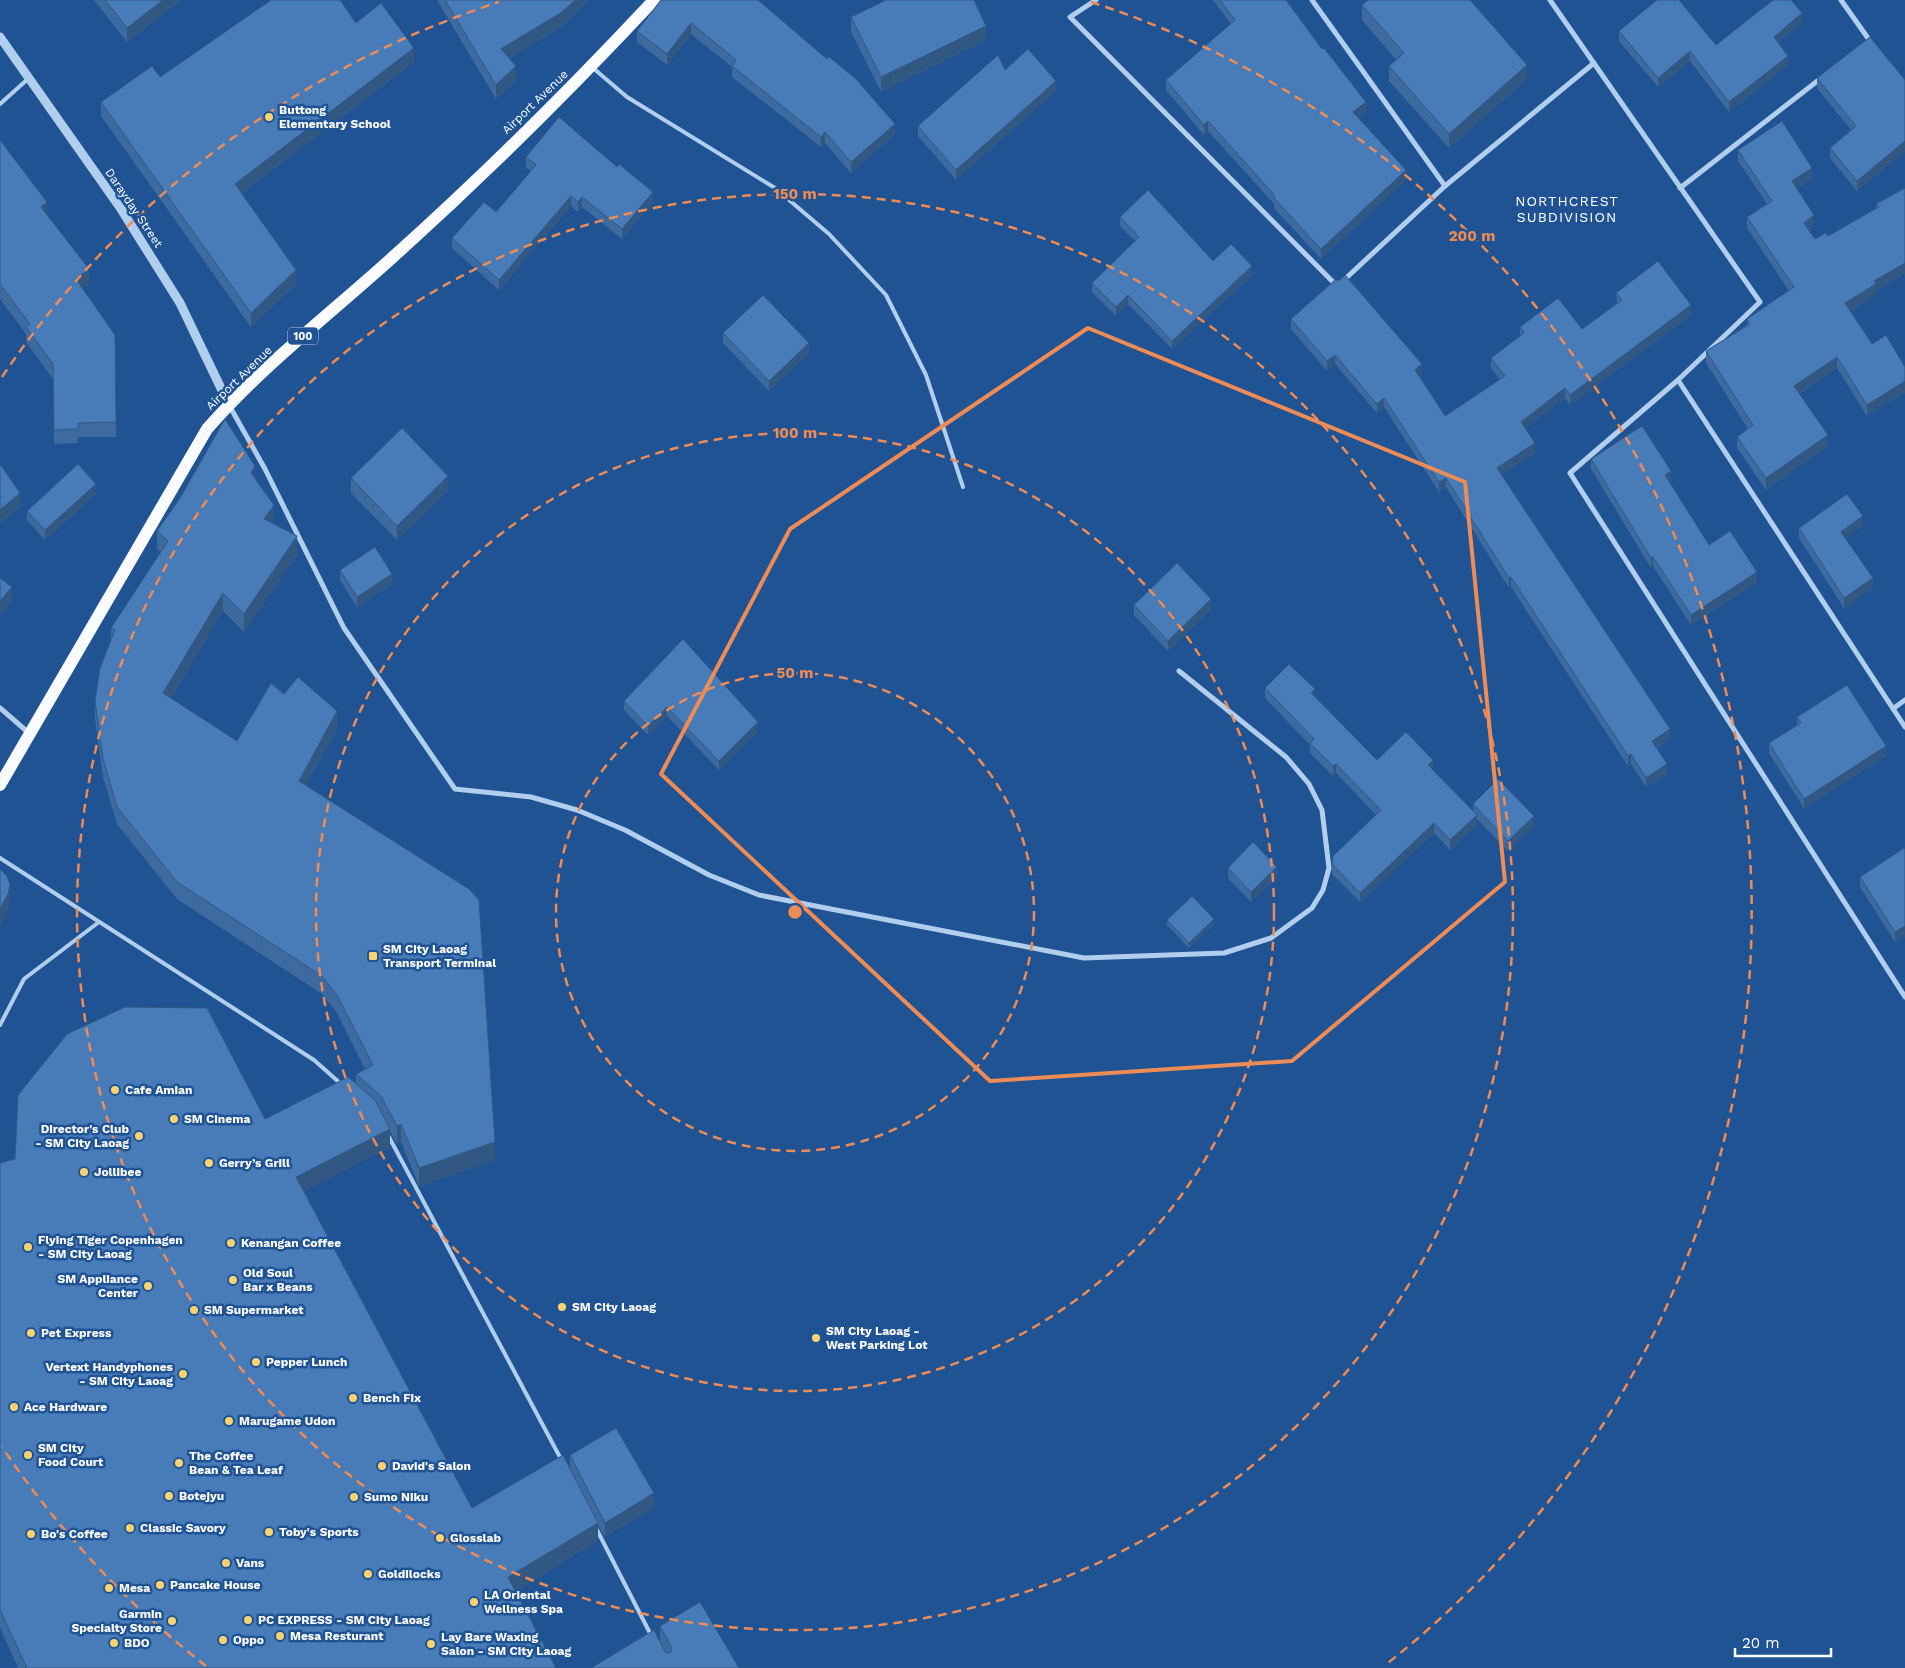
<svg xmlns="http://www.w3.org/2000/svg" width="1905" height="1668" font-family="'Work Sans',sans-serif">
<style>
.lines{fill:none;stroke-linecap:round;stroke-linejoin:round}
.service{stroke:#b2ceee;stroke-width:4}
.minor{stroke:#b2ceee;stroke-width:5}
.tertiary{stroke:#b2ceee;stroke-width:9}
.primary{stroke:#f9fbff;stroke-width:12}
.wall{fill:#3e6b9f}
.shaded-wall{fill:#325782}
.building{fill:#487cb9;stroke:#325782}
.marked{fill:none;stroke:#ef8b55;stroke-width:4;stroke-linejoin:round}
.ring{fill:none;stroke:#ef8b55;stroke-width:2.5;stroke-dasharray:9 6}
.poi-dot{fill:#fbd272;stroke:#205393;stroke-width:2}
.labels{text-anchor:middle;dominant-baseline:central;stroke-width:5;stroke-linejoin:round;paint-order:stroke}
.shield{fill:#205393;stroke:#bccbdf;stroke-width:1}
.shield-label{font-size:11px;font-weight:bold;fill:#fff}
.street-label{font-size:12px;fill:#fff;stroke:#205393}
.poi-label{font-size:12px;font-weight:bold;fill:#fff;stroke:#205393;text-anchor:start}
.neighbourhood-label{font-size:14px;letter-spacing:1px;fill:#fff;stroke:#205393}
.centre{fill:#ef8b55;stroke:#205393;stroke-width:2.5}
.ring-label{font-size:15px;text-anchor:middle;font-weight:bold;fill:#ef8b55;stroke:#205393;stroke-width:5;stroke-linejoin:round;paint-order:stroke}
</style>
<rect width="100%" height="100%" fill="#205393"/>
<g class="lines">
<g class="service">
<path d="M593,68L627,97L775,188L829,234L886,295L926,375L963,487"/>
<path d="M0,104L29,78"/>
<path d="M0,858L314,1060L341,1084"/>
<path d="M0,1025L24,979L99,922"/>
<path d="M389,1137L562,1461"/>
<path d="M597,1530L652,1637"/>
</g>
<g class="minor">
<path d="M1096,0L1070,17L1337,286"/>
<path d="M1312,0L1445,186"/>
<path d="M1550,0L1760,302L1678,380L1570,473L1905,997"/>
<path d="M1841,0L1870,41L1869,42"/>
<path d="M1680,188L1820,79"/>
<path d="M1344,280L1445,186L1594,63"/>
<path d="M1678,380L1905,727"/>
<path d="M229,405L265,469L344,628L455,789L531,797L577,810L625,830L709,875L759,895L1084,958L1224,953L1271,938L1312,908L1323,890L1329,868L1322,810L1309,784L1286,757L1179,671"/>
<path d="M0,708L30,734"/>
<path d="M1894,708L1905,700"/>
</g>
<path class="tertiary" d="M0,37L121,209L180,303L229,405"/>
<path class="primary" d="M0,785L207,429C262,366 330,314 393,257C483,176 571,89 654,0"/>
</g>
<g class="wall">
<path d="M94,0H181L127,42Z"/>
<path d="M437,0H588V1L562,26L509,58L516,80L496,99Z"/>
<path d="M661,0L895,134L851,173L825,143L821,147L732,77V67L691,34L667,65L637,42V31Z"/>
<path d="M1213,0H1286L1366,112L1358,117L1406,180L1321,259L1274,208V204L1208,131L1204,135L1166,90V80L1231,24Z"/>
<path d="M1362,5L1527,79L1449,148L1389,81V66L1396,60L1362,20Z"/>
<path d="M851,17L986,40L881,92L851,32Z"/>
<path d="M356,23L414,62L242,193L296,284L251,327L101,116V102L160,77Z"/>
<path d="M1802,23L1778,43L1788,65L1729,112L1690,61L1658,87L1619,41V31L1716,45Z"/>
<path d="M1005,70L1056,91L956,180L918,136V126Z"/>
<path d="M1817,78L1905,80V151L1857,191L1830,158V148L1851,130L1817,88Z"/>
<path d="M0,140L47,214L89,284L82,289L115,335L116,437H78V443L54,444L53,379L26,342V334L0,299Z"/>
<path d="M1738,150L1812,179L1797,189L1814,226L1809,230L1815,239L1828,236L1876,208V204L1905,188V274L1876,291V295L1850,311L1872,344L1905,367V392L1867,416L1837,368L1799,394L1828,446L1766,490L1737,448V437L1748,429L1706,363V351L1747,325V319L1789,291L1747,228V217L1767,204L1738,161Z"/>
<path d="M526,157L653,202L622,239L582,207L578,212L571,206L499,290L452,248V238L496,212L531,171L526,167Z"/>
<path d="M1120,217L1213,261L1252,275L1172,349L1128,304L1116,316L1092,292V283L1135,241L1120,226Z"/>
<path d="M1616,293L1691,315L1570,405L1565,398L1525,428L1535,453L1501,475L1670,739L1657,748L1667,774L1646,787L1631,764L1628,766L1511,587L1509,588L1446,487L1439,492L1384,407L1377,413L1335,364L1327,371L1291,329V319L1422,374L1420,376L1445,416L1500,380L1491,368V358L1520,337V327L1582,329L1617,303Z"/>
<path d="M723,333L809,353L769,391L723,343Z"/>
<path d="M1591,459L1671,481L1670,482L1709,545L1757,582L1691,625L1653,566L1651,568L1591,469Z"/>
<path d="M255,478L274,522L273,523L297,554L244,632L223,611L171,698L237,741L284,694L337,729L306,785L495,1160L419,1186L401,1142L397,1144L390,1131V1147L304,1191L472,1508L570,1468V1455L654,1508L605,1537L598,1525V1541L516,1591L556,1668H18L0,1628V1163L265,1119L356,1083V1074L365,1069L337,1013L322,994L177,899L117,824L103,777L95,719V701L111,639V628L161,552L157,549V531Z"/>
<path d="M351,478L448,491L397,540L351,493Z"/>
<path d="M96,494L45,540L27,520V511Z"/>
<path d="M1863,526L1845,538L1873,588L1844,608L1799,538V528Z"/>
<path d="M340,570L392,584L357,607L340,580Z"/>
<path d="M1134,605L1211,609L1168,651L1134,615Z"/>
<path d="M683,639L758,731L719,770L667,716L648,735L624,710V701Z"/>
<path d="M1265,688L1315,697L1377,760L1433,770L1473,811V804L1534,826L1508,851L1477,819V825L1450,850L1434,833L1360,902L1332,874V864L1376,815L1336,773L1333,776L1310,753V745L1265,698Z"/>
<path d="M1797,717L1886,756L1804,808L1769,753V743L1797,725Z"/>
<path d="M1905,849V936L1895,942L1860,887V877Z"/>
<path d="M1228,868L1277,877L1251,902L1228,878Z"/>
<path d="M1167,920L1214,924L1189,948L1167,925Z"/>
<path d="M660,1626L739,1668H591L660,1643Z"/>
</g>
<g class="shaded-wall">
<path d="M163,0H181L127,42V28Z"/>
<path d="M575,0H588V1L562,26L501,63V49Z"/>
<path d="M1802,13V23L1774,46V37Z"/>
<path d="M691,23V34L667,65V54Z"/>
<path d="M986,26V40L881,92V77Z"/>
<path d="M414,48V62L235,198V184Z"/>
<path d="M1690,51V61L1658,87V78Z"/>
<path d="M1788,56V65L1729,112V102Z"/>
<path d="M1527,65V79L1449,148V134Z"/>
<path d="M516,66V80L496,99V85Z"/>
<path d="M1056,81V91L956,180V170Z"/>
<path d="M1366,102V112L1353,122V112Z"/>
<path d="M1208,121V131L1204,135V125Z"/>
<path d="M895,124V134L851,173V162Z"/>
<path d="M825,132V143L821,147V137Z"/>
<path d="M1905,141V151L1857,191V181Z"/>
<path d="M1812,168V179L1792,193V181Z"/>
<path d="M1406,170V180L1321,259V249Z"/>
<path d="M653,192V202L622,239V229Z"/>
<path d="M571,196V206L499,290V280Z"/>
<path d="M582,197V207L578,212V202Z"/>
<path d="M47,202V217L41,207Z"/>
<path d="M1814,215V226L1804,234V223Z"/>
<path d="M1905,263V274L1876,291V295L1845,314V303L1874,281Z"/>
<path d="M1252,266V275L1172,349V341Z"/>
<path d="M89,269V284L76,294V279Z"/>
<path d="M296,270V284L251,327V313Z"/>
<path d="M1128,295V304L1116,316V307Z"/>
<path d="M1691,305V315L1570,405V395Z"/>
<path d="M809,343V353L769,391V381Z"/>
<path d="M1335,355V364L1327,371V361Z"/>
<path d="M1837,357V368L1794,397V386Z"/>
<path d="M1422,364V374L1415,380V370Z"/>
<path d="M1905,381V392L1867,416V405Z"/>
<path d="M1565,388V398L1521,432V422Z"/>
<path d="M1384,398V407L1377,413V404Z"/>
<path d="M1828,435V446L1766,490V478Z"/>
<path d="M1535,443V453L1497,478V468Z"/>
<path d="M255,466V484L251,473Z"/>
<path d="M1671,471V481L1665,485V475Z"/>
<path d="M448,476V491L397,540V526Z"/>
<path d="M1446,478V487L1439,492V482Z"/>
<path d="M96,484V494L45,540V530Z"/>
<path d="M20,493V508L0,524V510Z"/>
<path d="M274,505V522L264,537V519Z"/>
<path d="M1863,516V526L1841,541V532Z"/>
<path d="M297,536V554L244,632V614Z"/>
<path d="M1653,557V566L1651,568V558Z"/>
<path d="M1757,572V582L1691,625V615Z"/>
<path d="M392,574V584L357,607V597Z"/>
<path d="M1511,577V587L1509,588V578Z"/>
<path d="M1873,578V588L1844,608V598Z"/>
<path d="M12,587V602L0,616V601Z"/>
<path d="M223,593V611L163,711V693Z"/>
<path d="M1211,599V609L1168,651V641Z"/>
<path d="M1315,689V699L1311,693Z"/>
<path d="M667,707V716L648,735V726Z"/>
<path d="M337,711V729L299,798V781Z"/>
<path d="M758,722V731L719,770V761Z"/>
<path d="M1670,729V739L1652,750V741Z"/>
<path d="M1886,746V756L1804,808V799Z"/>
<path d="M1631,754V764L1628,766V756Z"/>
<path d="M1433,760V770L1428,765Z"/>
<path d="M1336,764V773L1333,776V766Z"/>
<path d="M1667,764V774L1646,787V778Z"/>
<path d="M1477,815V825L1450,850V840Z"/>
<path d="M1534,816V826L1508,851V841Z"/>
<path d="M1434,823V833L1360,902V893Z"/>
<path d="M1277,867V877L1251,902V892Z"/>
<path d="M10,884V902L8,912L0,927V909Z"/>
<path d="M1214,919V924L1189,948V943Z"/>
<path d="M1905,926V936L1895,942V932Z"/>
<path d="M401,1124V1142L397,1144V1126Z"/>
<path d="M390,1129V1147L296,1195V1177Z"/>
<path d="M495,1142V1160L419,1186V1168Z"/>
<path d="M654,1493V1508L605,1537V1523Z"/>
<path d="M598,1523V1541L508,1596V1577Z"/>
</g>
<g class="building">
<path d="M105,0H163L127,28Z"/>
<path d="M271,0H340L356,23L381,3L414,48L235,184L296,270L251,313L101,102L152,66L160,77Z"/>
<path d="M445,0H575L562,12L501,49L516,66L496,85Z"/>
<path d="M661,0H758L827,59L829,57L856,79L895,124L851,162L825,132L821,137L732,66L736,60L691,23L667,54L637,31Z"/>
<path d="M886,0H974L986,26L881,77L851,17Z"/>
<path d="M1220,0H1286L1322,49L1324,48L1366,102L1353,112L1406,170L1321,249L1274,198L1275,196L1208,121L1204,125L1166,80L1235,20Z"/>
<path d="M1368,0H1470L1527,65L1449,134L1389,66L1404,53L1362,5Z"/>
<path d="M1657,0H1679L1716,45L1773,0H1791L1802,13L1774,37L1788,56L1729,102L1690,51L1658,78L1619,31Z"/>
<path d="M1870,37L1905,80V141L1857,181L1830,148L1856,126L1817,78Z"/>
<path d="M1028,49L1056,81L956,170L918,126L998,55L1005,70Z"/>
<path d="M559,117L617,167L619,164L653,192L622,229L582,197L578,202L571,196L499,280L452,238L484,202L496,212L536,165L526,157Z"/>
<path d="M1782,121L1812,168L1792,181L1814,215L1804,223L1815,239L1826,233L1828,236L1879,207L1876,204L1905,188V263L1874,281L1876,284L1845,303L1872,344L1886,335L1905,367V381L1867,405L1837,357L1794,386L1828,435L1766,478L1737,437L1753,425L1706,351L1750,324L1747,319L1794,287L1747,217L1772,201L1738,150Z"/>
<path d="M0,140L47,202L41,207L89,269L76,279L115,335L116,422L78,423V429L54,430L53,364L26,327L30,324L0,284Z"/>
<path d="M1148,190L1213,261L1231,244L1252,266L1172,341L1128,295L1116,307L1092,283L1139,237L1120,217Z"/>
<path d="M1658,261L1691,305L1570,395L1565,388L1521,422L1535,443L1497,468L1670,729L1652,741L1667,764L1646,778L1631,754L1628,756L1511,577L1509,578L1446,478L1439,482L1384,398L1377,404L1335,355L1327,361L1291,319L1335,280H1340L1345,275L1422,364L1415,370L1445,416L1505,376L1491,358L1524,333L1520,327L1558,298L1582,329L1622,300L1616,293Z"/>
<path d="M763,295L809,343L769,381L723,333Z"/>
<path d="M225,419L255,466L251,473L274,505L264,519L297,536L244,614L223,593L163,693L237,741L271,683L284,694L298,677L337,711L299,781L469,889L479,900L495,1142L419,1168L401,1124L397,1126L381,1096L356,1074L373,1065L337,995L322,976L177,882L117,807L103,759L95,701L100,668L115,630L111,628L168,541L157,531L180,498Z"/>
<path d="M1642,426L1671,471L1665,475L1709,545L1730,531L1757,572L1691,615L1653,557L1651,558L1591,459Z"/>
<path d="M402,428L448,476L397,526L351,478Z"/>
<path d="M0,464L20,493L0,510Z"/>
<path d="M78,464L96,484L45,530L27,511Z"/>
<path d="M1847,494L1863,516L1841,532L1873,578L1844,598L1799,528Z"/>
<path d="M375,547L392,574L357,597L340,570Z"/>
<path d="M1177,563L1211,599L1168,641L1134,605Z"/>
<path d="M0,578L12,587L0,601Z"/>
<path d="M683,639L758,722L719,761L667,707L648,726L624,701Z"/>
<path d="M1289,664L1315,689L1311,693L1377,760L1406,732L1433,760L1428,765L1477,815L1450,840L1434,823L1360,893L1332,864L1333,856L1381,810L1336,764L1333,766L1310,743L1314,739L1265,688Z"/>
<path d="M1847,685L1886,746L1804,799L1769,743L1801,723L1797,717Z"/>
<path d="M1498,779L1534,816L1508,841L1473,804Z"/>
<path d="M1253,842L1277,867L1251,892L1228,868Z"/>
<path d="M1904,848L1905,849V926L1895,932L1860,877Z"/>
<path d="M0,869L7,876L10,884L8,894L0,909Z"/>
<path d="M1192,896L1214,919L1189,943L1167,920Z"/>
<path d="M125,1007L207,1008L265,1119L348,1077L375,1100L390,1129L296,1177L472,1508L563,1455L598,1523L508,1577L556,1668H27L0,1610V1163L15,1159L18,1095L67,1034Z"/>
<path d="M616,1428L654,1493L605,1523L570,1455Z"/>
<path d="M700,1602L739,1668H591L654,1630L665,1652L670,1653L672,1648L660,1626Z"/>
</g>
<path class="marked" d="M1088,328L1465,482L1505,882L1292,1061L990,1081L661,774L790,529Z"/>
<g class="ring">
<circle cx="795" cy="912" r="239"/>
<circle cx="795" cy="912" r="479"/>
<circle cx="795" cy="912" r="718"/>
<path d="M206 1666A957 957 0 0 1 2 1447M2 377A957 957 0 0 1 499 2M1091 2A957 957 0 0 1 1384 1666"/>
</g>
<g class="poi-dot">
<circle cx="269" cy="117" r="5"/>
<rect x="368" y="951" width="10" height="10" rx="2.5"/>
<circle cx="115" cy="1090" r="5"/>
<circle cx="174" cy="1119" r="5"/>
<circle cx="139" cy="1136" r="5"/>
<circle cx="209" cy="1163" r="5"/>
<circle cx="84" cy="1172" r="5"/>
<circle cx="231" cy="1243" r="5"/>
<circle cx="28" cy="1247" r="5"/>
<circle cx="233" cy="1280" r="5"/>
<circle cx="148" cy="1286" r="5"/>
<circle cx="562" cy="1307" r="5"/>
<circle cx="194" cy="1310" r="5"/>
<circle cx="31" cy="1333" r="5"/>
<circle cx="816" cy="1338" r="5"/>
<circle cx="256" cy="1362" r="5"/>
<circle cx="183" cy="1374" r="5"/>
<circle cx="353" cy="1398" r="5"/>
<circle cx="14" cy="1407" r="5"/>
<circle cx="229" cy="1421" r="5"/>
<circle cx="28" cy="1455" r="5"/>
<circle cx="179" cy="1463" r="5"/>
<circle cx="382" cy="1466" r="5"/>
<circle cx="169" cy="1496" r="5"/>
<circle cx="354" cy="1497" r="5"/>
<circle cx="130" cy="1528" r="5"/>
<circle cx="269" cy="1532" r="5"/>
<circle cx="31" cy="1534" r="5"/>
<circle cx="440" cy="1538" r="5"/>
<circle cx="226" cy="1563" r="5"/>
<circle cx="368" cy="1574" r="5"/>
<circle cx="160" cy="1585" r="5"/>
<circle cx="109" cy="1588" r="5"/>
<circle cx="474" cy="1602" r="5"/>
<circle cx="248" cy="1620" r="5"/>
<circle cx="172" cy="1621" r="5"/>
<circle cx="280" cy="1636" r="5"/>
<circle cx="223" cy="1640" r="5"/>
<circle cx="114" cy="1643" r="5"/>
<circle cx="431" cy="1644" r="5"/>
</g>
<g class="labels">
<rect class="shield" x="288" y="327.5" width="30" height="17" rx="4"/>
<g class="shield-label">
<text x="303" y="336">100</text>
</g>
<g class="street-label">
<text transform="translate(535 102) rotate(-44)">Airport Avenue</text>
<text transform="translate(134 208) rotate(56)">Darayday Street</text>
<text transform="translate(239 378) rotate(-44)">Airport Avenue</text>
</g>
<g class="poi-label">
<text x="279" y="110">Buttong<tspan x="279" dy="14">Elementary School</tspan></text>
<text x="383" y="949">SM City Laoag<tspan x="383" dy="14">Transport Terminal</tspan></text>
<text x="125" y="1090">Cafe Amian</text>
<text x="184" y="1119">SM Cinema</text>
<text x="129" y="1129" text-anchor="end">Director's Club<tspan x="129" dy="14">- SM City Laoag</tspan></text>
<text x="219" y="1163">Gerry’s Grill</text>
<text x="94" y="1172">Jollibee</text>
<text x="38" y="1240">Flying Tiger Copenhagen<tspan x="38" dy="14">- SM City Laoag</tspan></text>
<text x="241" y="1243">Kenangan Coffee</text>
<text x="243" y="1273">Old Soul<tspan x="243" dy="14">Bar x Beans</tspan></text>
<text x="138" y="1279" text-anchor="end">SM Appliance<tspan x="138" dy="14">Center</tspan></text>
<text x="572" y="1307">SM City Laoag</text>
<text x="204" y="1310">SM Supermarket</text>
<text x="826" y="1331">SM City Laoag -<tspan x="826" dy="14">West Parking Lot</tspan></text>
<text x="41" y="1333">Pet Express</text>
<text x="266" y="1362">Pepper Lunch</text>
<text x="173" y="1367" text-anchor="end">Vertext Handyphones<tspan x="173" dy="14">- SM City Laoag</tspan></text>
<text x="363" y="1398">Bench Fix</text>
<text x="24" y="1407">Ace Hardware</text>
<text x="239" y="1421">Marugame Udon</text>
<text x="38" y="1448">SM City<tspan x="38" dy="14">Food Court</tspan></text>
<text x="189" y="1456">The Coffee<tspan x="189" dy="14">Bean &amp; Tea Leaf</tspan></text>
<text x="392" y="1466">David's Salon</text>
<text x="179" y="1496">Botejyu</text>
<text x="364" y="1497">Sumo Niku</text>
<text x="140" y="1528">Classic Savory</text>
<text x="279" y="1532">Toby's Sports</text>
<text x="41" y="1534">Bo's Coffee</text>
<text x="450" y="1538">Glosslab</text>
<text x="236" y="1563">Vans</text>
<text x="378" y="1574">Goldilocks</text>
<text x="170" y="1585">Pancake House</text>
<text x="119" y="1588">Mesa</text>
<text x="484" y="1595">LA Oriental<tspan x="484" dy="14">Wellness Spa</tspan></text>
<text x="162" y="1614" text-anchor="end">Garmin<tspan x="162" dy="14">Specialty Store</tspan></text>
<text x="258" y="1620">PC EXPRESS - SM City Laoag</text>
<text x="290" y="1636">Mesa Resturant</text>
<text x="441" y="1637">Lay Bare Waxing<tspan x="441" dy="14">Salon - SM City Laoag</tspan></text>
<text x="233" y="1640">Oppo</text>
<text x="124" y="1643">BDO</text>
</g>
<g class="neighbourhood-label">
<text x="1567" y="201">NORTHCREST<tspan x="1567" dy="16">SUBDIVISION</tspan></text>
</g>
</g>
<circle cx="795" cy="912" r="8" class="centre"/>
<g class="ring-label">
<text x="795" y="199">150 m</text>
<text x="1472" y="241">200 m</text>
<text x="795" y="438">100 m</text>
<text x="795" y="678">50 m</text>
</g>
<path d="M1735 1648v8h96v-8" fill="none" stroke="#ffffff" stroke-width="2.5"/>
<text x="1742" y="1648" font-size="15" fill="#ffffff" stroke="#205393" stroke-width="4" paint-order="stroke">20 m</text>
</svg>
